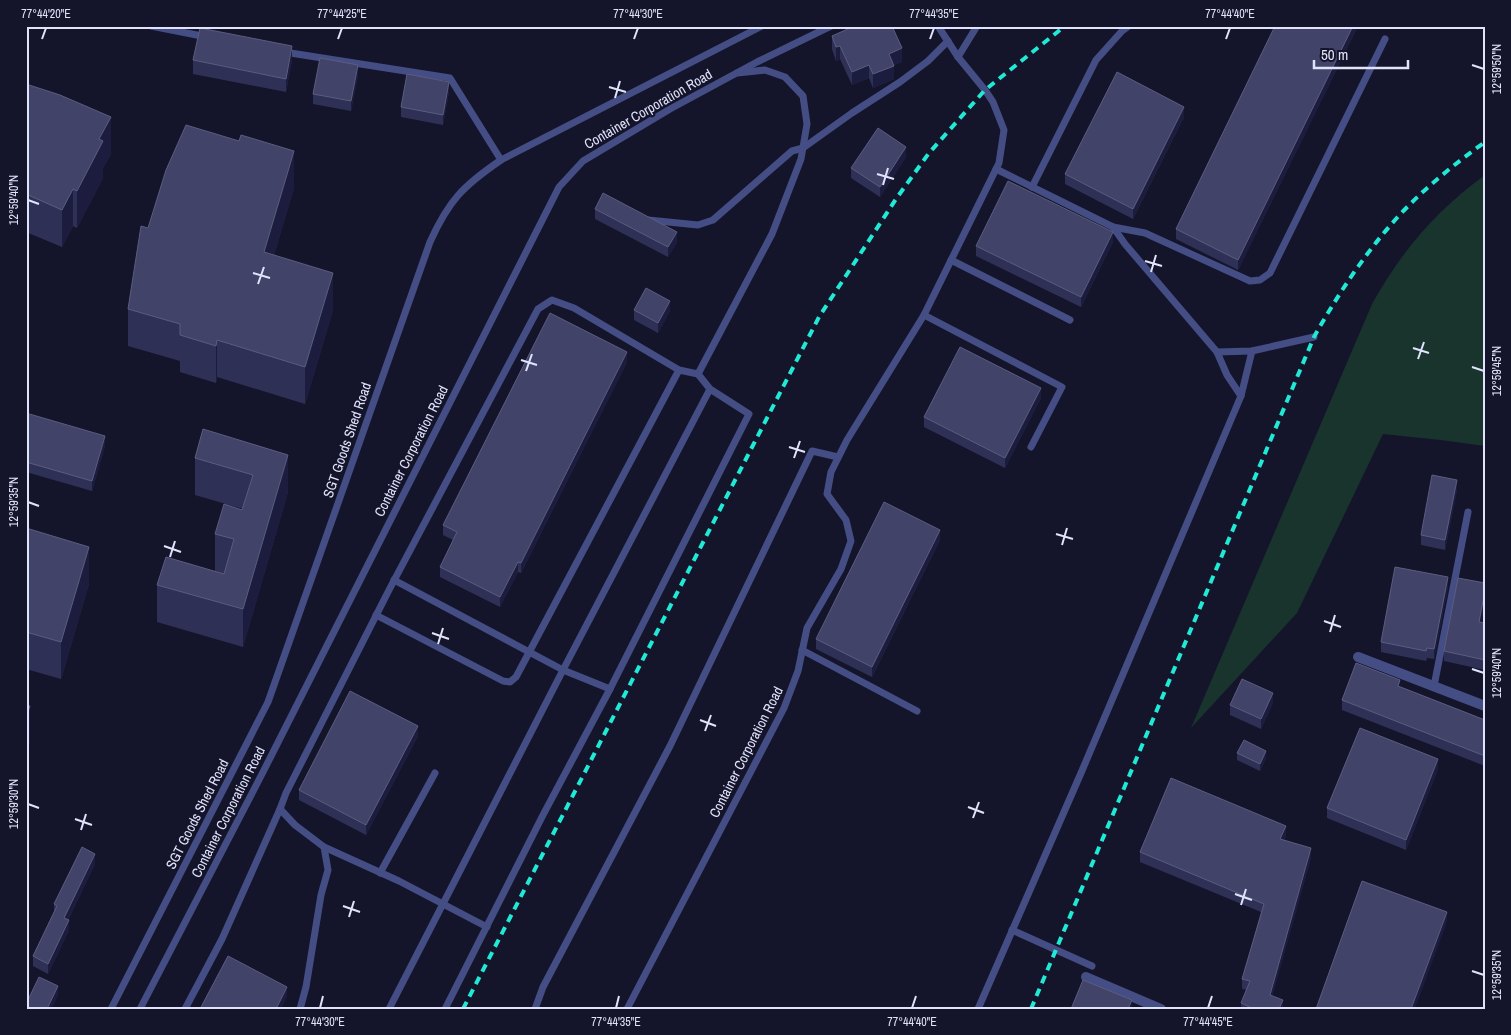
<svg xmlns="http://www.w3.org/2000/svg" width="1511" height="1035" font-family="'Archivo Narrow',sans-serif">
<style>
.green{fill:#18342d}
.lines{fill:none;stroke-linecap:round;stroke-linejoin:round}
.service{stroke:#444e85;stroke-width:7}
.minor{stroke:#444e85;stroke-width:10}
.rail{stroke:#20e9d6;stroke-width:4;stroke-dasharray:8 6;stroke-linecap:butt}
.wall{fill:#2f3056}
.shaded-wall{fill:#1c1d3e}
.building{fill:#424368;stroke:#5b5c7f}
.ticks{fill:none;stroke:#e1e3fc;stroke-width:2}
.labels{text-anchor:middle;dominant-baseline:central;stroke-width:4.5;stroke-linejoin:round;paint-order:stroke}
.street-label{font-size:14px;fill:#e1e3fc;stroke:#14152b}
.neatline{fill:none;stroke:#e1e3fc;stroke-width:2}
.ticks-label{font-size:12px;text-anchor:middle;fill:#e1e3fc}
</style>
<rect width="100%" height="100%" fill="#14152b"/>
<path class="green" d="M1485,175V446L1441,440L1383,434L1297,613L1191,728L1372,304C1402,250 1436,211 1485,175Z"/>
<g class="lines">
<g class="service">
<path d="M151,26L207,37"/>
<path d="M284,52L450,78L501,160"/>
<path d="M958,57L977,26"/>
<path d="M1032,187L1096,60L1122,31L1129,26"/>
<path d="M648,220L698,225L713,220L792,151L803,148L852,113L900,82L928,61L948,41"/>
<path d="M1113,227L1145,233L1250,281L1260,280L1270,273L1385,39"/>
<path d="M951,260L1070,320"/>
<path d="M924,315L1062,387L1031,447"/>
<path d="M1217,352L1252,351L1314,337"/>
<path d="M698,374L710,389L563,670L610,689L749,414L710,389"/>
<path d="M1241,396L1252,351"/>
<path d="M376,615L503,681L510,682L516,677L679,370"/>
<path d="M802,650L917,711"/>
<path d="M1434,686L1468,512"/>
<path d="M324,847L399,881L487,927"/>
<path d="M380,873L435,773"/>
<path d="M1012,930L1092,966"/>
<path d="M111,1009L268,702L430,242C449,200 463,186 501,160L762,26"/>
<path d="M140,1009L262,774L559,187L583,161L670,109L757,62L831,26"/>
<path d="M185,1009L222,939L280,809"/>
<path d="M300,1009L306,987L321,895L328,870L324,847L295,825L280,809L286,793L389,590L538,309L552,300L574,308L679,370L698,374L772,234L801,159L807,124L803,96L785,77L765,70L737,73"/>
<path d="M389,1009L563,670L394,580"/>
<path d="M445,1009L543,815L610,689"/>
<path d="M535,1009L543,987L670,746L812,451L838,457"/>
<path d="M627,1009L784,708L798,671L807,628L841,569L851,541L846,520L827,494L831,472L847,440L924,315L999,163L1004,130L993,102L985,90L958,57L938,26"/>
<path d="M978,1009L1081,773L1241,396L1227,375L1217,352L1125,244L1113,227L996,169"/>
</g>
<g class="minor">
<path d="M1358,657L1485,706"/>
<path d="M1086,977L1161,1009"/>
</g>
<g class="rail">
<path d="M463,1009L819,317L896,199L929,153L985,90L1065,26"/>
<path d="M1031,1009L1314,337C1337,296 1363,256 1395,220C1421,191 1453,165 1485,142"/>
</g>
</g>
<g class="wall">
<path d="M848,26H892L902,62L894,65V79L873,88L869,78L852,85L840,59L836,61L832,49V36L848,29Z"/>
<path d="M1275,26H1358L1238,270L1176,239V229Z"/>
<path d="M193,60H292L286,92L193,74Z"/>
<path d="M358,75L351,111L313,104V94Z"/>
<path d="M26,84L111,154L103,168V178L77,228L73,226L62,247L26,232Z"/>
<path d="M449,92L443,125L401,117V107Z"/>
<path d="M1184,117L1133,219L1065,184V174Z"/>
<path d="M906,157L880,197L851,178V168Z"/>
<path d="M294,188L274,255L333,310L305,404L217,377L216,383L180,372V361L128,346V309L148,228Z"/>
<path d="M595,209L677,242L668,257L595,219Z"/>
<path d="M1113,242L1081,307L976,256V246Z"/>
<path d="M634,310L670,311L658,333L634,320Z"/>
<path d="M627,362L521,573L518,572L500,607L440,577V567L453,540L443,535V525Z"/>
<path d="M1041,398L1005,468L924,427V417Z"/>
<path d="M26,413L105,446L92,491L26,472Z"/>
<path d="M203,429L288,492L243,647L157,622V585L224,574L215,571V534L242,510L243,509L195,495V458Z"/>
<path d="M1457,490L1445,550L1421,545V535Z"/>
<path d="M26,528L89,584L61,679L26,669Z"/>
<path d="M940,540L872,677L816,649V639Z"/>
<path d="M1448,587L1434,659L1427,658L1426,661L1381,652V642Z"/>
<path d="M1485,601L1481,622L1485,623V670L1444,661V651Z"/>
<path d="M1400,687L1485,720V766L1342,710V700Z"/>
<path d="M1273,703L1261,729L1230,715V705Z"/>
<path d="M418,736L366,835L299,800V790Z"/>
<path d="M1237,753L1266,758L1260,771L1237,760Z"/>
<path d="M1438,769L1406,850L1327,818V808Z"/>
<path d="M1286,836L1284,840L1311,858L1272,996L1283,1009H1241V1003L1247,990L1242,989V979L1261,912L1140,862V852Z"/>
<path d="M95,864L68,920L69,930L48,974L33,966V956L54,914V904Z"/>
</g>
<g class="shaded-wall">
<path d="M1353,26H1358L1238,270V260Z"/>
<path d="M292,46V60L286,92V79Z"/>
<path d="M840,46V59L836,61V47Z"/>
<path d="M902,48V62L889,67V54Z"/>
<path d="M358,65V75L351,111V101Z"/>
<path d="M869,65V78L852,85V72Z"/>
<path d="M894,66V79L873,88V74Z"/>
<path d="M449,82V92L443,125V115Z"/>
<path d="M1184,107V117L1133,219V209Z"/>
<path d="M111,117V154L103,168V178L77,228V191L99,139Z"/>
<path d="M906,147V157L880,197V187Z"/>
<path d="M294,151V188L264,290V252Z"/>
<path d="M73,189V226L62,247V210Z"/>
<path d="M677,232V242L668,257V247Z"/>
<path d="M1113,232V242L1081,307V297Z"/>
<path d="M333,273V310L305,404V367Z"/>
<path d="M670,301V311L658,333V323Z"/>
<path d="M217,340V377L216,383V346Z"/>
<path d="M627,352V362L521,573V563Z"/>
<path d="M1041,388V398L1005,468V458Z"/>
<path d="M105,436V446L92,491V481Z"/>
<path d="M288,455V492L243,647V609Z"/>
<path d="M1457,480V490L1445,550V540Z"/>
<path d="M940,530V540L872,677V667Z"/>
<path d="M89,547V584L61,679V642Z"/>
<path d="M518,562V572L500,607V597Z"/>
<path d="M1448,577V587L1434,659V649Z"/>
<path d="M1485,591V601L1479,632V622Z"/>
<path d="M1273,693V703L1261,729V719Z"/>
<path d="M30,706V743L26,755V718Z"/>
<path d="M418,726V736L366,835V825Z"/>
<path d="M1266,751V758L1260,771V764Z"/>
<path d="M1438,759V769L1406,850V840Z"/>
<path d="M1286,826V836L1280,849V839Z"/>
<path d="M1311,848V858L1270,1005V995Z"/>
<path d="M95,854V864L64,928V918Z"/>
<path d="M1447,912V922L1415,1009H1411Z"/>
<path d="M69,920V930L48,974V964Z"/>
<path d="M58,986V995L52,1009H47Z"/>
<path d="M287,987V997L281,1009H276Z"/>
<path d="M1132,1000V1009H1128Z"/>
<path d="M1283,1000V1009H1279Z"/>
</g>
<g class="building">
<path d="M849,26H892L902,48L889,54L894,66L873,74L869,65L852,72L840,46L836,47L832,36L850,28Z"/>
<path d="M1275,26H1353L1238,260L1176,229Z"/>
<path d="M200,28L292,46L286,79L193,60Z"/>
<path d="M320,58L358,65L351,101L313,94Z"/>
<path d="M1117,72L1184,107L1133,209L1065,174Z"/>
<path d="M407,74L449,82L443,115L401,107Z"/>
<path d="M26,84L60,95L111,117L99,139L103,141L77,191L73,189L62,210L26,194Z"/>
<path d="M186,125L239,141L241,135L294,151L264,252L333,273L305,367L217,340L216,346L180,335V324L128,309L141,226L148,228L166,170Z"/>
<path d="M878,128L906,147L880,187L851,168Z"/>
<path d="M1008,181L1113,232L1081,297L976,246Z"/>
<path d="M603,193L677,232L668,247L595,209Z"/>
<path d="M646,288L670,301L658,323L634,310Z"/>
<path d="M550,313L627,352L521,563L518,562L500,597L440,567L457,532L443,525Z"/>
<path d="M960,347L1041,388L1005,458L924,417Z"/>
<path d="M26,413L105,436L92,481L26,462Z"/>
<path d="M203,429L288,455L243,609L157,585L166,557L224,574L234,539L215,534L224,504L242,510L253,475L195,458Z"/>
<path d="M1432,475L1457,480L1445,540L1421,535Z"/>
<path d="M884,502L940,530L872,667L816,639Z"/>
<path d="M26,528L89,547L61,642L26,632Z"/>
<path d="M1395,567L1448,577L1434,649L1427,648L1426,651L1381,642Z"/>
<path d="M1458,578L1485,583V591L1479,622L1485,623V660L1444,651Z"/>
<path d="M1356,663L1400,680L1398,686L1485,720V756L1342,700Z"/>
<path d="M1242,679L1273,693L1261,719L1230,705Z"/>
<path d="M350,691L418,726L366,825L299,790Z"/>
<path d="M26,705L30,706L26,718Z"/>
<path d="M1360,728L1438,759L1406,840L1327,808Z"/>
<path d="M1244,740L1266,751L1260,764L1237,753Z"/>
<path d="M1171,778L1286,826L1280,839L1311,848L1270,995L1283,1000L1279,1009H1254L1241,1003L1250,981L1242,979L1264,904L1140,852Z"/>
<path d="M82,847L95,854L64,918L69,920L48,964L33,956L57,906L54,904Z"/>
<path d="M1362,881L1447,912L1411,1009H1316Z"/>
<path d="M228,956L287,987L276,1009H200Z"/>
<path d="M39,977L58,986L47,1009H26V1004Z"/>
<path d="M1083,980L1132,1000L1128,1009H1071Z"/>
</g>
<path class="ticks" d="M42,39L46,28M338,39L342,28M634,39L638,28M930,39L934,28M1226,39L1230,28M1472,65L1484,69M609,87L626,92M615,98L620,81M877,174L894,179M883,185L888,168M28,200L39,204M1145,261L1162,266M1151,272L1156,255M253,273L270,278M258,284L264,267M1413,348L1429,353M1418,359L1424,342M521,360L537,365M1472,367L1484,371M526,371L532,354M789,447L805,452M794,458L800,441M28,502L39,506M1056,534L1073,539M1062,545L1067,528M164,546L181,552M170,557L175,541M1324,621L1341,627M1330,632L1335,615M432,633L449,639M438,644L443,628M1472,669L1484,673M700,720L716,726M705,731L711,715M28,804L39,808M968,807L984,813M973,818L979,802M75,819L92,825M81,830L86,814M1235,894L1252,900M1241,905L1246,889M343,906L360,912M349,917L354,901M1472,971L1484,975M320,1008L323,996M616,1008L619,996M912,1008L916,996M1208,1008L1212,996"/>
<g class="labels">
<g class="street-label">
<text transform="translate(648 109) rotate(-30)">Container Corporation Road</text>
<text transform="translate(347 440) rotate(-71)">SGT Goods Shed Road</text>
<text transform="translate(411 451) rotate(-63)">Container Corporation Road</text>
<text transform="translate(746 752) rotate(-63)">Container Corporation Road</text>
<text transform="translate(228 812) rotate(-63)">Container Corporation Road</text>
<text transform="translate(197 814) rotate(-63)">SGT Goods Shed Road</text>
</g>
</g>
<rect width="1511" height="1035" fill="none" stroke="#14152b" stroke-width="55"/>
<path d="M1314 60v8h94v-8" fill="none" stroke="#e1e3fc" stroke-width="2.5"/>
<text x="1321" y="60" font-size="15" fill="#e1e3fc" stroke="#14152b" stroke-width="4" paint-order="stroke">50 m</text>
<rect x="28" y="28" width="1456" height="980" class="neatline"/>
<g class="ticks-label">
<text x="46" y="18">77°44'20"E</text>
<text x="342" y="18">77°44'25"E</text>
<text x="638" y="18">77°44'30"E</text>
<text x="934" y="18">77°44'35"E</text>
<text x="1230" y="18">77°44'40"E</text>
<text transform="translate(1497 69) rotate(-90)" y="4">12°59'50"N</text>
<text transform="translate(14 200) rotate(-90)" y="4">12°59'40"N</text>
<text transform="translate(1497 371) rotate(-90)" y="4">12°59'45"N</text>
<text transform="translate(14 502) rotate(-90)" y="4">12°59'35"N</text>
<text transform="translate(1497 673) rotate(-90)" y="4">12°59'40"N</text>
<text transform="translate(14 804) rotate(-90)" y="4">12°59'30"N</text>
<text transform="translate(1497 975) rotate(-90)" y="4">12°59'35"N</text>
<text x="320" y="1026">77°44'30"E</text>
<text x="616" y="1026">77°44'35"E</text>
<text x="912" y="1026">77°44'40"E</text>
<text x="1208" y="1026">77°44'45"E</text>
</g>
</svg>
